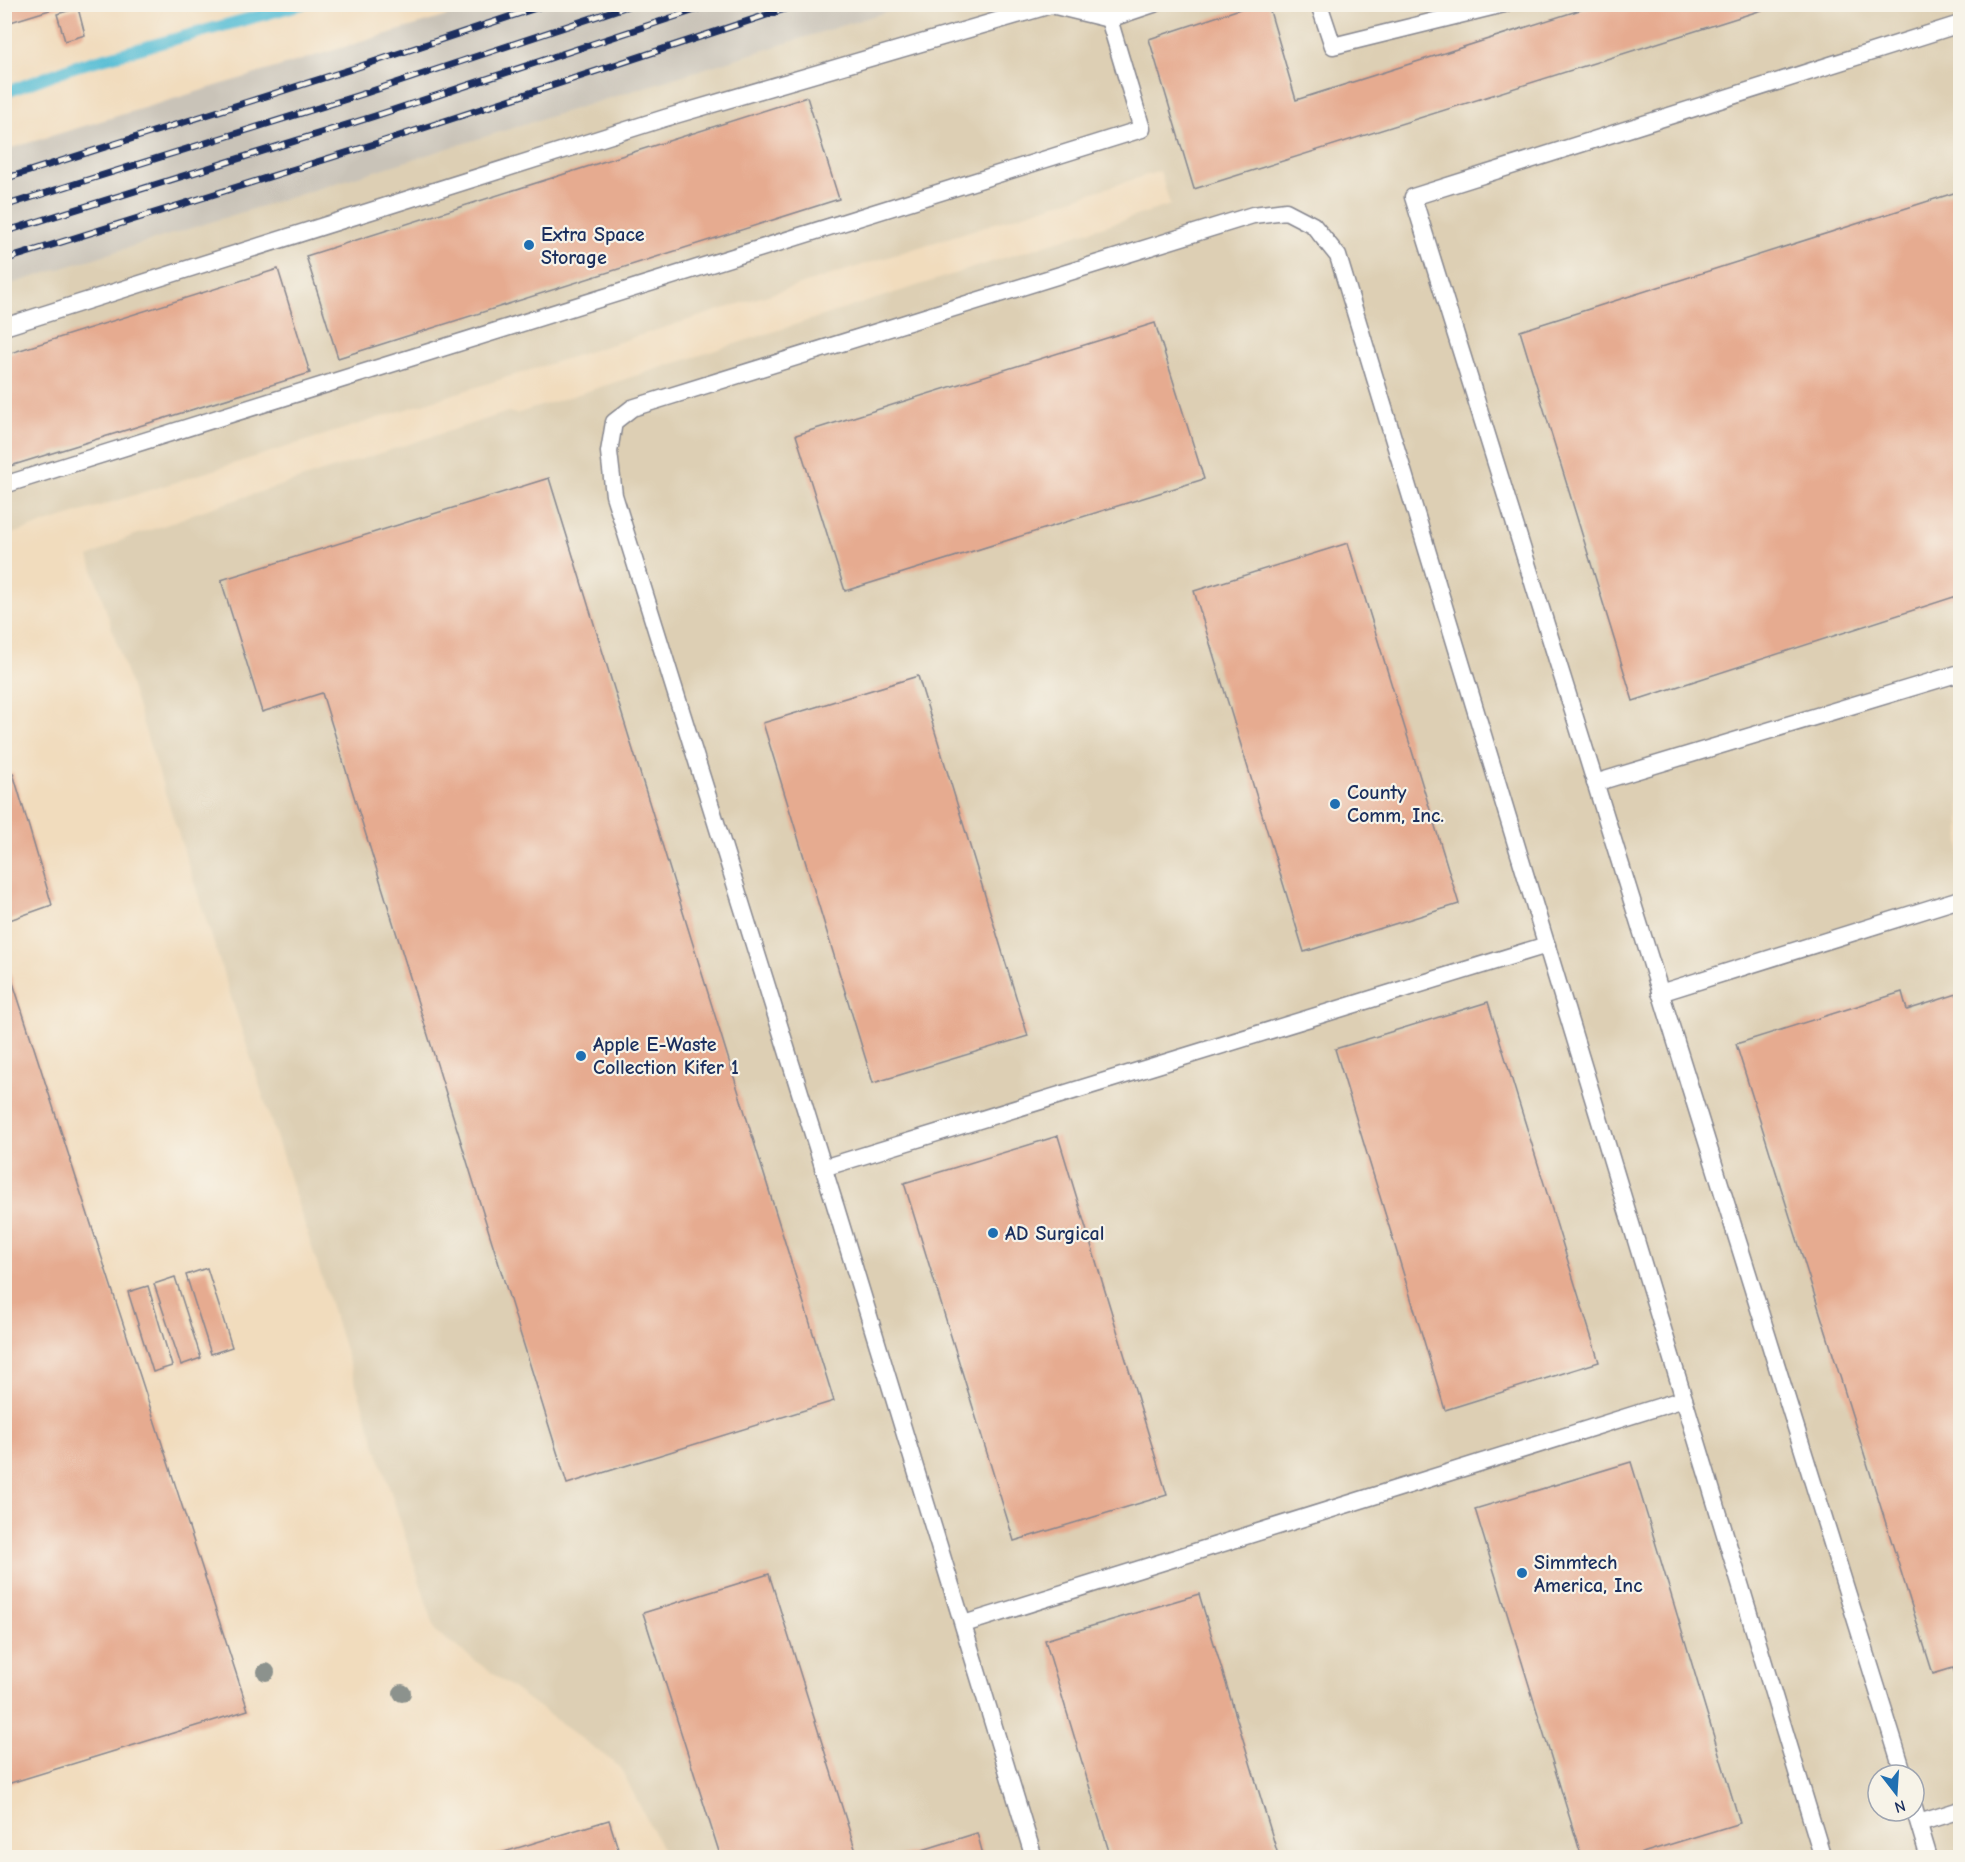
<svg xmlns="http://www.w3.org/2000/svg" width="1965" height="1862" font-family="'Comic Neue',sans-serif">
<style>
.built{fill:#ddcfb4;fill-rule:evenodd}
.industrial{fill:#c9c3b8}
.lines{fill:none;stroke-linecap:round;stroke-linejoin:round}
.stream{stroke:#57bed5;stroke-width:12}
.building{fill:#e6ab90}
.lane-casing{stroke:#86868e;stroke-width:19}
.lane{stroke:#fff;stroke-width:16}
.rail-casing{stroke:#1b2f5e;stroke-width:7}
.rail{stroke:#f7f3e8;stroke-width:4.5;stroke-dasharray:14;stroke-linecap:butt}
.tree{fill:#8c928d}
.poi-dot{fill:#1f6fb2;stroke:#f7f3e8;stroke-width:2}
.labels{text-anchor:middle;dominant-baseline:central;stroke-width:4.5;stroke-linejoin:round;paint-order:stroke}
.poi-label{font-size:20px;font-weight:bold;fill:#1b2f5e;stroke:#f7f3e8;text-anchor:start}
</style>
<rect width="100%" height="100%" fill="#f7f3e8"/>
<filter id="ink" filterUnits="userSpaceOnUse"><feTurbulence type="fractalNoise" baseFrequency=".0167" numOctaves="2"/><feDisplacementMap in="SourceGraphic" scale="12" xChannelSelector="R" yChannelSelector="G"/><feConvolveMatrix kernelMatrix="1 2 1 2 8 2 1 2 1" color-interpolation-filters="sRGB"/></filter>
<filter id="wash" filterUnits="userSpaceOnUse"><feTurbulence type="fractalNoise" baseFrequency=".008" numOctaves="4" result="noise"/><feDisplacementMap in="SourceGraphic" scale="24" xChannelSelector="R" yChannelSelector="G"/><feGaussianBlur stdDeviation="1.35" result="paint"/><feColorMatrix in="noise" values="0 0 0 0 0 0 0 0 0 0 0 0 0 0 0 0 0 1.4 0 .05"/><feComposite in="paint" operator="in"/></filter>
<g filter="url(#wash)">
<rect width="100%" height="100%" fill="#f1dcbd"/>
<path class="built" d="M909,5H1960V1857H666L620,1767L436,1632L89,557L126,538L171,523L195,513L508,412L516,414L522,412L1170,205L1160,171L5,536V286ZM1878,1775H1914V1811H1878Z"/>
<path class="industrial" d="M483,5H909L5,286V150Z"/>
<g class="lines">
<path class="stream" d="M4,93L73,67L302,4"/>
</g>
<g id="blocks">
<g class="building">
<path d="M4,4H66V5L4,24Z"/>
<path d="M1255,4H1268L1296,100L1599,4L1778,5L1194,189L1149,39Z"/>
<path d="M78,8L85,35L65,41L57,14Z"/>
<path d="M807,97L839,199L338,358L306,256Z"/>
<path d="M1960,191V595L1633,701L1520,331Z"/>
<path d="M278,269L310,373L4,468V355Z"/>
<path d="M1155,323L1204,479L845,591L796,435Z"/>
<path d="M549,478L834,1401L567,1484L322,693L262,712L221,580Z"/>
<path d="M1348,543L1459,904L1304,952L1194,591Z"/>
<path d="M918,676L1028,1036L873,1083L763,723Z"/>
<path d="M13,773L52,905L4,922V776Z"/>
<path d="M5,958L248,1710L4,1785V959Z"/>
<path d="M1902,992L1907,1010L1960,993V1689L1953,1668L1933,1674L1736,1044Z"/>
<path d="M1488,1002L1599,1362L1445,1410L1335,1049Z"/>
<path d="M1058,1136L1167,1495L1014,1541L904,1183Z"/>
<path d="M207,1268L232,1347L211,1354L186,1275Z"/>
<path d="M175,1277L201,1358L181,1365L154,1284Z"/>
<path d="M148,1286L172,1366L153,1372L128,1292Z"/>
<path d="M1631,1462L1740,1823L1626,1858H1582L1475,1509Z"/>
<path d="M769,1574L858,1858H721L643,1613Z"/>
<path d="M1199,1594L1279,1858H1111L1045,1640Z"/>
<path d="M609,1820L621,1858H488V1857Z"/>
<path d="M977,1833L984,1858H900V1857Z"/>
</g>
</g>
</g>
<g filter="url(#ink)">
<use href="#blocks" fill-opacity="0" stroke="#86868e" stroke-width="1.5"/>
<g class="lines">
<defs>
<g id="lane">
<path d="M1319,4L1333,46L1504,4"/>
<path d="M4,327L665,118L1051,5L1109,19L1154,4"/>
<path d="M4,485L1142,129L1109,19"/>
<path d="M1595,783L1960,673"/>
<path d="M1660,993L1960,899"/>
<path d="M823,1168L1547,945"/>
<path d="M964,1624L1684,1399"/>
<path d="M1904,1775L1413,197L1960,24"/>
<path d="M1914,1808L1929,1858"/>
<path d="M1919,1823L1960,1810"/>
<path d="M1034,1858L836,1208L614,495L609,452L614,422L632,408L1253,215L1286,211L1313,225L1338,256L1823,1858"/>
</g>
</defs>
<use href="#lane" class="lane-casing"/>
<use href="#lane" class="lane"/>
<defs>
<g id="rail">
<path d="M4,179L355,68L548,4"/>
<path d="M4,206L366,93L634,4"/>
<path d="M4,232L375,116L713,4"/>
<path d="M4,260L384,141L800,4"/>
</g>
</defs>
<use href="#rail" class="rail-casing"/>
<use href="#rail" class="rail"/>
</g>
<g class="tree">
<circle cx="266" cy="1672" r="9"/>
<circle cx="402" cy="1693" r="9"/>
</g>
</g>
<g class="poi-dot">
<circle cx="529" cy="245" r="6"/>
<circle cx="1335" cy="804" r="6"/>
<circle cx="581" cy="1056" r="6"/>
<circle cx="993" cy="1233" r="6"/>
<circle cx="1522" cy="1573" r="6"/>
</g>
<g class="labels">
<g class="poi-label">
<text x="541" y="234">Extra Space<tspan x="541" dy="23">Storage</tspan></text>
<text x="1347" y="792">County<tspan x="1347" dy="23">Comm, Inc.</tspan></text>
<text x="593" y="1044">Apple E-Waste<tspan x="593" dy="23">Collection Kifer 1</tspan></text>
<text x="1005" y="1233">AD Surgical</text>
<text x="1534" y="1562">Simmtech<tspan x="1534" dy="23">America, Inc</tspan></text>
</g>
</g>
<rect width="1965" height="1862" fill="none" stroke="#f7f3e8" stroke-width="24"/>
<g transform="translate(1896 1793) rotate(163)"><circle r="28" fill="#f7f3e8" stroke="#9fa5b1" stroke-width="1.5"/>
<path d="M0-4.5L10 22L0 15L-10 22Z" fill="#1f6fb2"/>
<text y="-9" font-size="16" font-weight="bold" text-anchor="middle" fill="#1b2f5e">N</text>
</g>
</svg>
